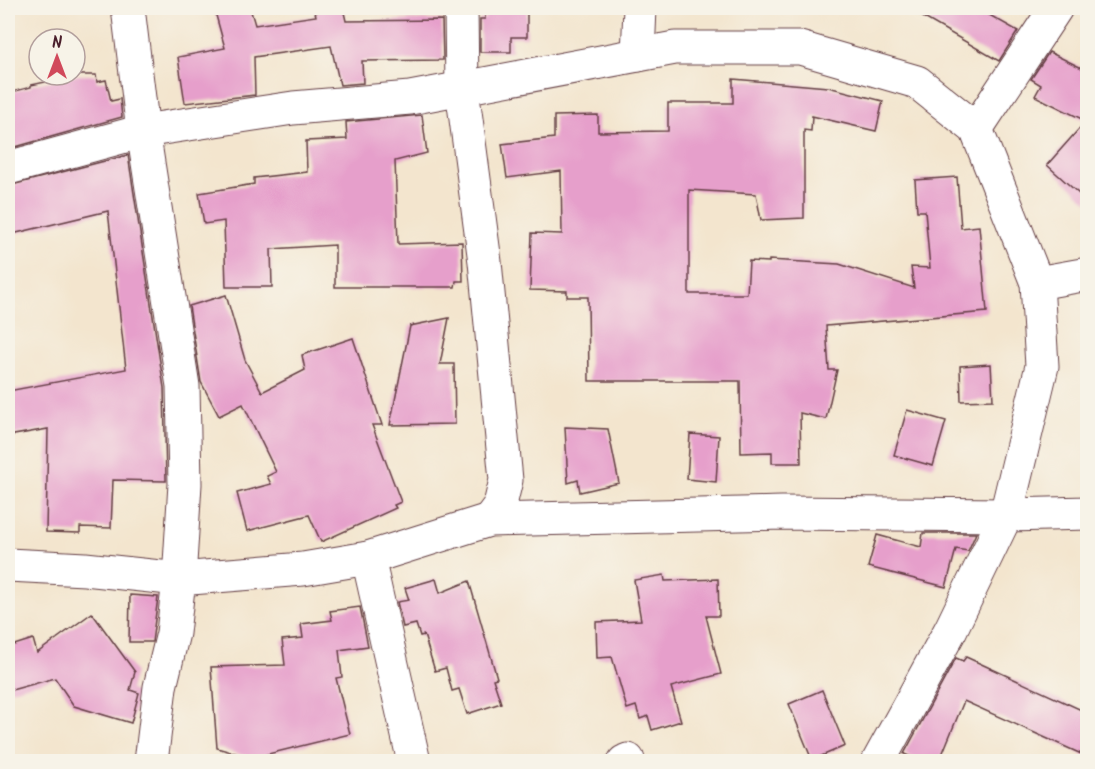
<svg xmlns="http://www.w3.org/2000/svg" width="1095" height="769" font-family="Kalam,sans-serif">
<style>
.building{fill:#e69fcb}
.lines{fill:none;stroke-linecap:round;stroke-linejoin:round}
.minor-casing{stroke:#633d43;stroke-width:35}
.minor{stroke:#fff;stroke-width:33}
</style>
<rect width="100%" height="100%" fill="#f7f3e8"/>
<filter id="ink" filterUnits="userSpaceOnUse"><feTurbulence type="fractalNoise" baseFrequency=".0167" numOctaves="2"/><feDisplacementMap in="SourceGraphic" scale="12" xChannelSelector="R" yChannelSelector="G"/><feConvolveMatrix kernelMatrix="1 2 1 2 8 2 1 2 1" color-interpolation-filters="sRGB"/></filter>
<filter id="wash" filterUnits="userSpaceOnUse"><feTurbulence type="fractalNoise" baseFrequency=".008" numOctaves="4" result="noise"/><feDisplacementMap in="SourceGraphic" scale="24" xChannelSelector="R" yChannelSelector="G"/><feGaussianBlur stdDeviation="1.35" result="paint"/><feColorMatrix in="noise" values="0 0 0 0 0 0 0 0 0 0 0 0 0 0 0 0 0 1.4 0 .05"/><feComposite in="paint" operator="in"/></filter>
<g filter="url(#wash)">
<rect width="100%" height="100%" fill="#f3e5ce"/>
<g id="blocks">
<g class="building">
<path d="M214,8H250L255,25L316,16L315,12L331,8H343L346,21L442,20L443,60L362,61L363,83L340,85L331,46L254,57L255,95L185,103L178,57L225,48Z"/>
<path d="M485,8H527V37H511V52H480V19H485Z"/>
<path d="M907,8H977L1018,31L999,61Z"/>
<path d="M1049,52L1088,71V202L1047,165L1086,121L1035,96L1041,85L1031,79Z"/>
<path d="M78,75H96L97,82L106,80L111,101L120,99L122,117L8,149V93L31,87V85Z"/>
<path d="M733,79L828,87L883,101L876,131L812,116L811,131L804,130V218L761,220L756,194L689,190V294H747L749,261L769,262V260L839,264L914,288L911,267L930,268L925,211H917L915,180L957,177L961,228L979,226L987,312L826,326L829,370H837L826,419L800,413L801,463H772V452L741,453L740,381H589L588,297H567V291L530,290L532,233L562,234L561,171L507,178L502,144L554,138V116L598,115V132L668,131V103H733Z"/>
<path d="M422,115L427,153L395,161L398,244L462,242L463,281H456L455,287H335V245L271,249L272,287H226L224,221L204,224L199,193L254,184V178L307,172L306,141L347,139L346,122Z"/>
<path d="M128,155L164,388L166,481L113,480L111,528L80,527V533L46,532L48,429L8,436V391L126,369L108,211L8,235V186Z"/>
<path d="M226,295L245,360L262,392L305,370L302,355L353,338L382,425H372L401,502L394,505L396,508L321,542L309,515L247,531L237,493L271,484L267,476L276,472L243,404L219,416L201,382L189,306Z"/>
<path d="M449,318L440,364H454L455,424L390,425L410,326Z"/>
<path d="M991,364L993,400L961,401L960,366Z"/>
<path d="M907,410L946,421L933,466L894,455Z"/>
<path d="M565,427L608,429L619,483L580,492L578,480L568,483Z"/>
<path d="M690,434L719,436L716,482L687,479Z"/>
<path d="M923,533H976L968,551L956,549L946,587L868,567L877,535L921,547Z"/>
<path d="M664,575L665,581L718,579L719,616H706L721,674L671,687L681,721L652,730L648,716L640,719L636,706L627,709L612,657L597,658L596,622L641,620L634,580Z"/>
<path d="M436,579L440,593L469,581L497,678L493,679L501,703L467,714L459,689L452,691L446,668L435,671L424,635L420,636L416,624L403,627L397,602L409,600L405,588Z"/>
<path d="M130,595L158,597L152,642H129Z"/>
<path d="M360,607L368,646L339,650L342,677L336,678L350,734L252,758L217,748L211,667L285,665L282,640L303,638L301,624L332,620L330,611Z"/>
<path d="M92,613L135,672L130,690L139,693L131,723L74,706L55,678L8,691V647L33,639L37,653Z"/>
<path d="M966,657L1088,713V757L964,701L939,762H923L904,754L956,658L963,661Z"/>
<path d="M822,690L845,746L812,760L789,704Z"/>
</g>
</g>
</g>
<g filter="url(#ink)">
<use href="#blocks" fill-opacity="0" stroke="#633d43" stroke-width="1.5"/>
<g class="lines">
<defs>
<g id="minor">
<path d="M128,8L143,131L183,386L185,484L179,579L173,633L160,687L151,762"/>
<path d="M461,8L462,89L485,262L506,480L500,505L489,520"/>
<path d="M638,55L640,8"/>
<path d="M976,129L1056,8"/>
<path d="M8,168L143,131L293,108L410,98L675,48H800L917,82L976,129L1037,283L1042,366L1006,515L951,629L878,762"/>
<path d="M1037,283L1088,274"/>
<path d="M368,558L414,762"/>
<path d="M8,565L85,569L179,579L303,569L368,558L489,520L782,513L1006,515L1088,513"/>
<path d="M624,762L628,760"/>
</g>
</defs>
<use href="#minor" class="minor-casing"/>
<use href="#minor" class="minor"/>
</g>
</g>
<rect width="1095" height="769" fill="none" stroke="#f7f3e8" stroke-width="30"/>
<g transform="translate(57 57)"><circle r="28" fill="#f7f3e8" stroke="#b29e9c" stroke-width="1.5"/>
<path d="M0-4.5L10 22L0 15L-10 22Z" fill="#d1495b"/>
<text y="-9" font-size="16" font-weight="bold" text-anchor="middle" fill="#4a1f2b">N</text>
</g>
</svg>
